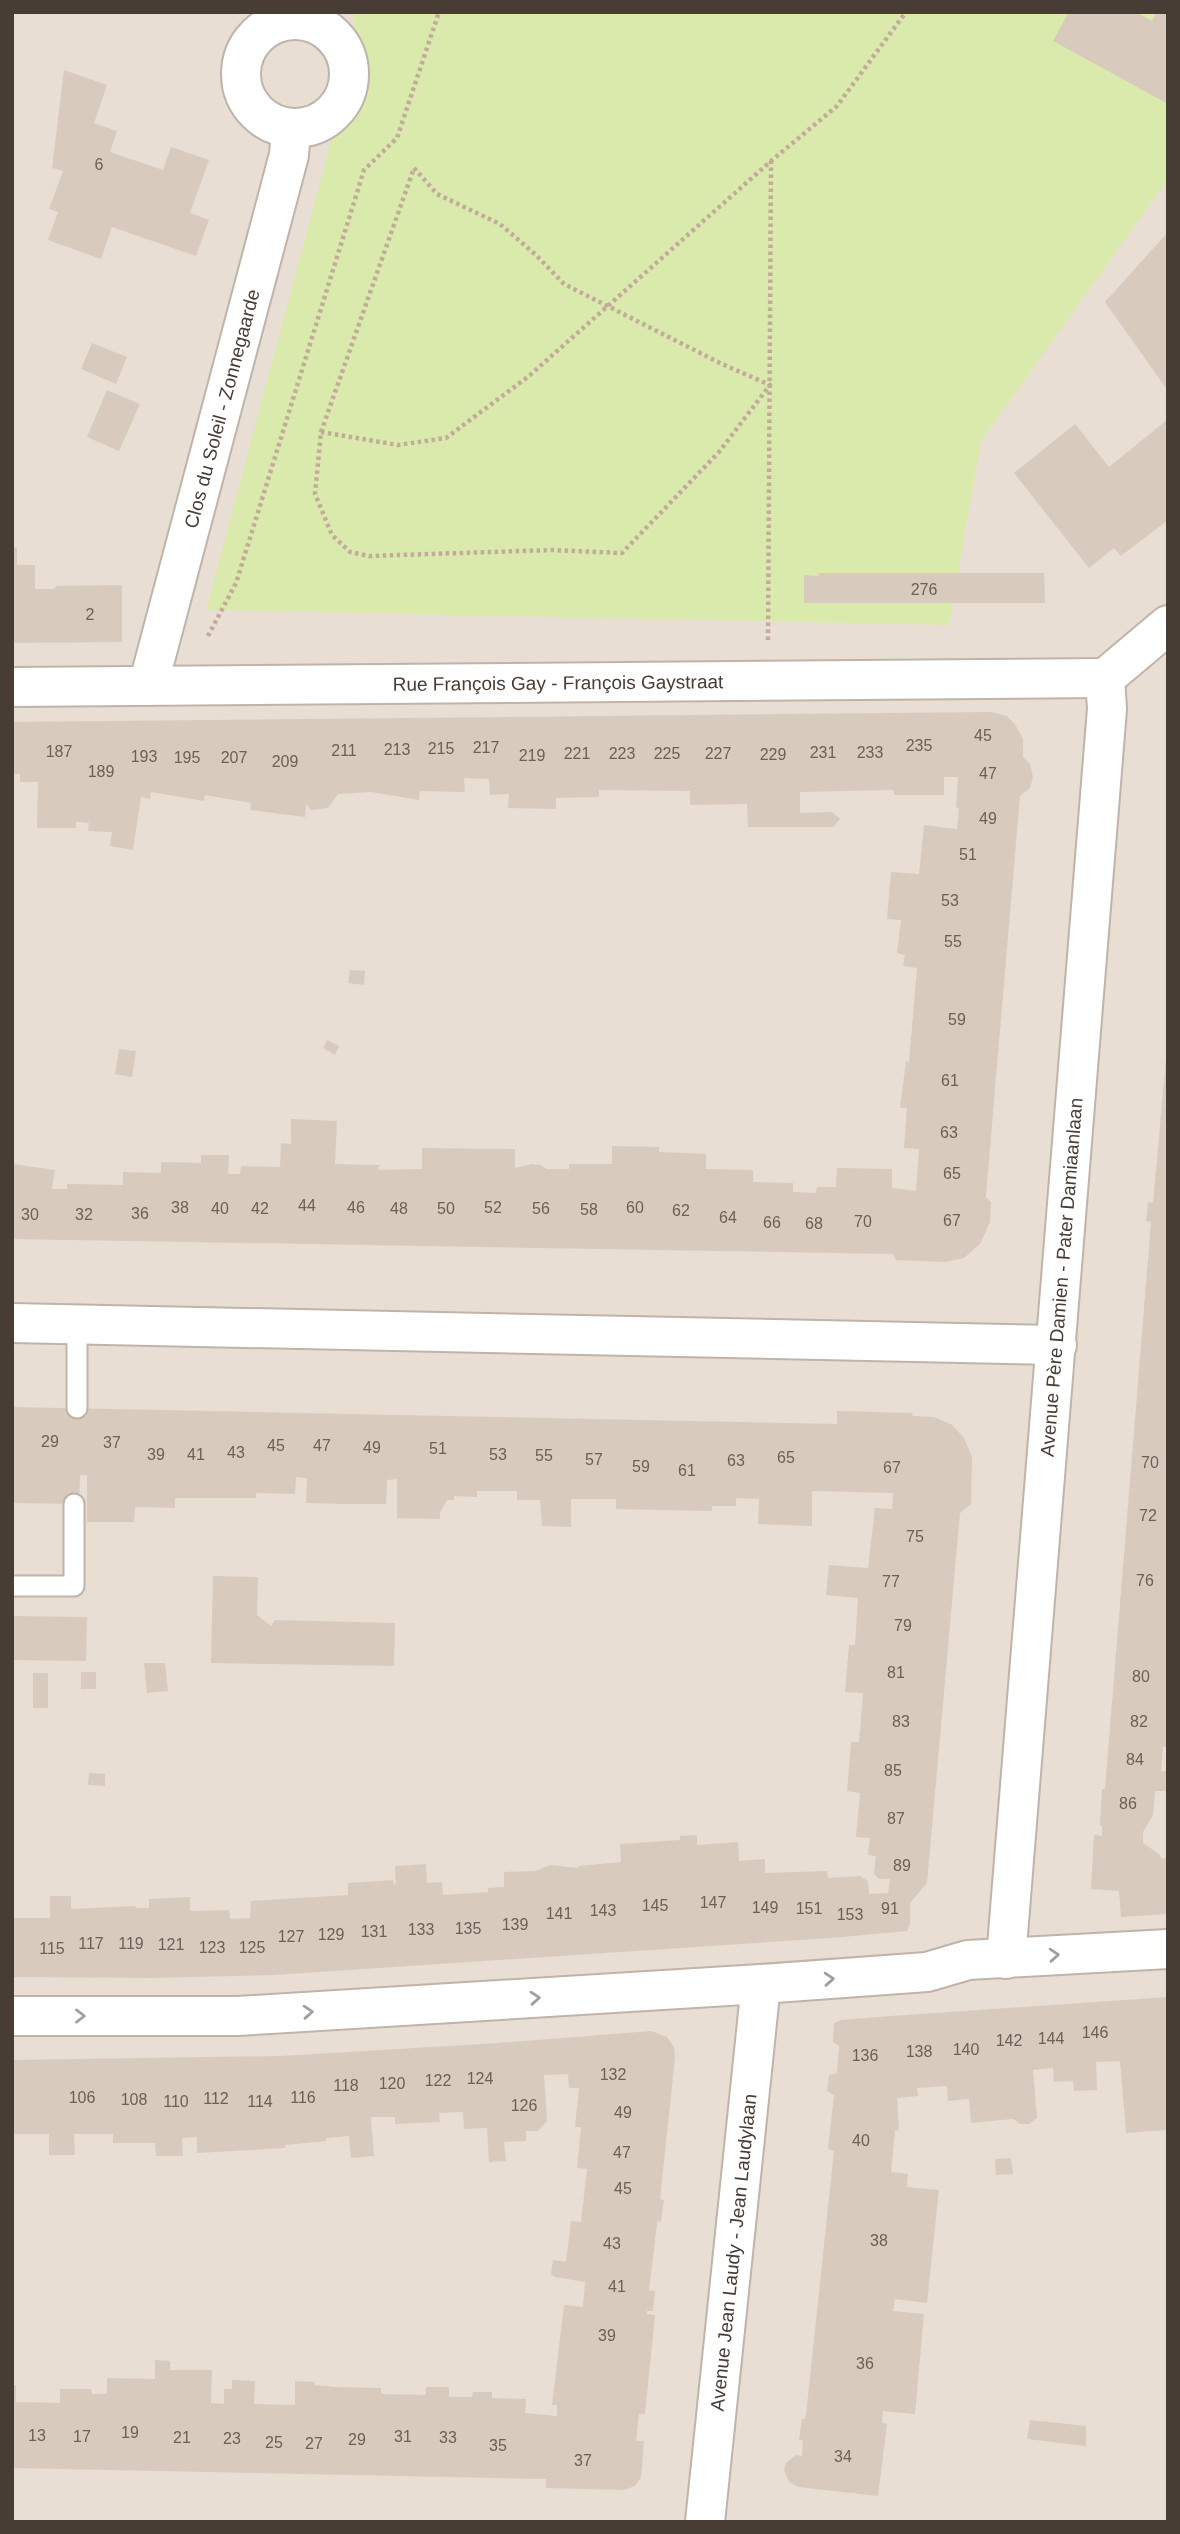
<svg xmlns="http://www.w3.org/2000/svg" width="1180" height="2534" font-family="Arial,sans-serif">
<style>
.residential{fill:#e8ded4}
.green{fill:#daeaad}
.building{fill:#d9cabe}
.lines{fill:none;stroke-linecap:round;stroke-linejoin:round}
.service-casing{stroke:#c0b3a9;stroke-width:23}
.minor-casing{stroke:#c0b3a9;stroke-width:42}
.path{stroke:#c2ac99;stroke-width:4.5;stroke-dasharray:3.5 3.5;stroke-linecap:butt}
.service{stroke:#fff;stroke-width:19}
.minor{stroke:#fff;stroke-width:38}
.oneway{stroke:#a39e9a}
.labels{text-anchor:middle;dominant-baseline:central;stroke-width:5;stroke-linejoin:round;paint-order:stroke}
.number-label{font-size:16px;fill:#6c6057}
.street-label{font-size:19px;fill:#473d35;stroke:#fff}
</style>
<rect width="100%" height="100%" fill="#f4ede7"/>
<rect class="residential" x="12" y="12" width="1156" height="2510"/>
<path class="green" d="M354,12H1168V179L981,441L949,625L206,610L352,62Z"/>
<g class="building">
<path d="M1069,12H1136L1152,21L1157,12H1168V104L1053,41Z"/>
<path d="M64,70L107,85L94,123L117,131L110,152L163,170L171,147L209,160L190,213L209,220L196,256L112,227L101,259L48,240L58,212L49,209L63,171L52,168Z"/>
<path d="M1168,232V391L1105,302Z"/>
<path d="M92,343L127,357L116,384L81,369Z"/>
<path d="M107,390L140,404L119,451L87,437Z"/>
<path d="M1168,419V520L1121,556L1114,548L1089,568L1014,473L1075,424L1109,467Z"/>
<path d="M17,547V565H35V589H54L57,586L122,585V642L12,643V548Z"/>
<path d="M818,573H1044L1045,603H804V575L819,576Z"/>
<path d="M991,712L1007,716L1016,726L1023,739V757L1030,764L1033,777L1030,788L1020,796L986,1195V1198L991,1202L990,1222L980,1244L964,1258L945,1262L896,1260L893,1254L12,1239V1164L55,1170L52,1189H67V1184L123,1185V1172L161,1173V1162L201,1163V1155H229L228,1174H240L241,1166L280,1167L281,1143L291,1144V1119L337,1121L335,1164L379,1165L378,1170L422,1169V1148L515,1149V1168L532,1164L541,1165L546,1169H569V1164H612V1146L659,1147V1152L706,1154V1169L753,1170V1182L793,1183V1192L816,1193L817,1187H836L837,1168L892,1169V1188L916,1191L919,1149L904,1148L907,1108H900L906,1061L909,1062L917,968L903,966L905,955L897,953L901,920L887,919L891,872L919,874L924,825L957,829L959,808L956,807L958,777H944V795H894V790L800,792V813L832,812L840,819L833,827H748L747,804L690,805V791L599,790V797L556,798V809L508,808L509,794L490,795L489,779L464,778L465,792L420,791L419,800L371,792L338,794L328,808L311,810L306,804L305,817L250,810L251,803L205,795L204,801L151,792L150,799L141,797L133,850L110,846L112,832L88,831L89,823L76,822V828H37L38,782H20V774H12V722Z"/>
<path d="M350,970L365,971L364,985L348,983Z"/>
<path d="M327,1040L339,1046L335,1055L323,1048Z"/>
<path d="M119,1049L136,1051L132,1077L115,1074Z"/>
<path d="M1166,1059H1168V1747H1163L1161,1771H1168V1791H1155L1153,1815L1143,1832V1843L1159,1854L1162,1859L1168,1857V1914L1121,1917L1119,1891L1091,1889L1094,1835L1102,1836V1826L1100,1825L1102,1789H1105L1151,1222L1146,1221L1148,1202L1153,1203Z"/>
<path d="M12,1407L837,1424V1411L912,1413L913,1416L934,1417L952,1425L964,1438L972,1457L971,1504L960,1513L927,1883L910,1903V1924L907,1931L831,1938L274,1975L152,1978L12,1977V1918H50V1896H71V1909L135,1906L136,1908H149V1899L190,1897V1911L229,1910L230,1919L250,1918L251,1901L348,1895V1883L393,1880L394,1885L396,1884L395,1866L426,1864L427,1883L442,1882L443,1895L488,1892V1888L504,1887V1872L535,1871L550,1865L578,1868V1866L621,1862L620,1844L680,1840V1836L697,1835V1845L738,1842L739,1861L765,1859V1873L827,1871L828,1878L860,1876L868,1881L869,1894L888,1893L890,1879H879L874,1874L876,1856L868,1855L870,1838L856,1837L860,1793L847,1791L851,1742H859L863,1693L845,1692L849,1645H855L858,1598L826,1595L829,1565L868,1568L875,1508L892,1509L893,1493L812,1491V1526L758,1524L759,1499L736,1498V1506H712V1511L616,1509V1499H571V1527L542,1526L540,1500H517V1491H477V1497L454,1496V1500H447L440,1513V1519L397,1518V1479L387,1480L386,1504H347L306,1503L307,1478L296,1477L295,1494L256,1493V1498H175V1508L135,1507L134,1522H87V1475H80L79,1502L77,1504L12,1503Z"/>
<path d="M213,1576L258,1577L257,1615L271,1626L275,1620L395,1623L394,1666L211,1663Z"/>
<path d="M12,1616L87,1617L86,1661L12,1660Z"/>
<path d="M144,1663H165L168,1691L147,1693Z"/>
<rect x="81" y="1672" width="15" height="17"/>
<rect x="33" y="1673" width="15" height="35"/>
<path d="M89,1773L105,1774V1786L88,1785Z"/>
<path d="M1168,1997V2130L1126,2133L1120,2061L1096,2062L1097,2090L1074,2091L1073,2081L1054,2082L1053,2068L1033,2070L1037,2118L1029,2124H1020L1013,2119L971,2123L969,2099L948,2101L947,2086L917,2088L918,2096L897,2098L899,2131L895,2130L891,2172L908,2174L907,2187L939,2190L927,2303L895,2299L893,2311L924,2314L915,2414L883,2411L882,2423L887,2424L878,2496L798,2487L789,2482L784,2470L786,2463L796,2455L802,2456L803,2440H799L802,2419H805L806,2415L834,2151L828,2149L834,2095L827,2091L829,2075L837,2073L839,2046L833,2042L834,2023L841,2020L891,2016Z"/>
<path d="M651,2031L667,2037L674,2047L675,2058L660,2199L664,2200L661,2222L657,2221V2224L649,2290L655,2291L653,2311H647V2314L655,2315L645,2414H639L636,2441H644L641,2478L635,2486L624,2490L546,2488V2479L12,2468V2385H16V2402L60,2403V2389H91L92,2394H107V2378L155,2379V2360L170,2361V2370H212L211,2403L224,2404V2389H232V2380L255,2381L254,2404L295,2405V2381L315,2382L314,2385L335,2387L381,2388V2394L426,2395V2387H449V2397H472L473,2392H492V2398L526,2399L525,2413L557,2416V2405H552L564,2305L583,2307L585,2282L555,2277L551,2274L553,2260L566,2262L571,2221L581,2222L587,2169L577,2168L581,2127H575L579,2088H569L568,2074L544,2075L547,2121L538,2131H526V2141L504,2142L506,2161L489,2162L487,2128L464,2129L463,2112L439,2113L440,2122L395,2124V2117H371L374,2156L351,2158L349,2136L326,2138V2141L285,2145V2148L197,2153V2137L182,2138L183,2156H156L155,2143H113V2134H74L75,2155H49V2134H12V2060L280,2056L498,2043Z"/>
<path d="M1011,2158L1013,2174L996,2175L995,2159Z"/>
<path d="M1030,2420L1086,2426V2446L1027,2439Z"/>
</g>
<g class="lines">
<defs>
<g id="service">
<path d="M77,1408V1324"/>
<path d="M12,1586H74V1504"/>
</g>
<g id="minor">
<circle cx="295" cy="74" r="54"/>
<path id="s1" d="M148,686L289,155L291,129"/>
<path id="s2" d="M12,687L1105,678"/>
<path d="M12,1323L1057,1345"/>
<path id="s3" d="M1006,1959L1107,709L1105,678L1168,625"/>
<path d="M12,2016H238L761,1984L927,1972L968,1960L1168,1949"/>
<path id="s4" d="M705,2522L761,1984"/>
</g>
</defs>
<use href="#service" class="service-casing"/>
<use href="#minor" class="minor-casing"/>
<g class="path">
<path d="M414,168L437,194L500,224L536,255L564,284L722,364L770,385L719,452L622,553L552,550L369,556L350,552L332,535L315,494L321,432Z"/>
<path d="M321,432L398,445L446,438L529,376L771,161L837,106L906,12"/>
<path d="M208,636L236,583L364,170L397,138L439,12"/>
<path d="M768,640L771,161"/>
</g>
<use href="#service" class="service"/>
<use href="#minor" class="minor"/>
</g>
<defs><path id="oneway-chevron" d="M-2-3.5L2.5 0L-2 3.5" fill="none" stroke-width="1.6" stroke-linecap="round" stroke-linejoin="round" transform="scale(1.75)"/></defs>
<g class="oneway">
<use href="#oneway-chevron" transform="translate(1054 1955) rotate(-4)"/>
<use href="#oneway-chevron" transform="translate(829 1979) rotate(-4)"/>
<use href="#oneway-chevron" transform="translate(535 1998) rotate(-4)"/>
<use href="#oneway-chevron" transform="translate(308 2012) rotate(-4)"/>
<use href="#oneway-chevron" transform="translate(80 2016)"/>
</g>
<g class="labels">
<g class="number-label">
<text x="99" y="164">6</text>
<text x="924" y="589">276</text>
<text x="90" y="614">2</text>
<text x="983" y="735">45</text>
<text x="919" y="745">235</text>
<text x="486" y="747">217</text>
<text x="441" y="748">215</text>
<text x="397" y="749">213</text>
<text x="344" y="750">211</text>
<text x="59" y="751">187</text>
<text x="823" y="752">231</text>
<text x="870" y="752">233</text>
<text x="577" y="753">221</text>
<text x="622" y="753">223</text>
<text x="667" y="753">225</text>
<text x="718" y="753">227</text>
<text x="773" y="754">229</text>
<text x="532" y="755">219</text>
<text x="144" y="756">193</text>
<text x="187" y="757">195</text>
<text x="234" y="757">207</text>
<text x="285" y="761">209</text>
<text x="101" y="771">189</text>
<text x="988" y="773">47</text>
<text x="988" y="818">49</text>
<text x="968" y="854">51</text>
<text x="950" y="900">53</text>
<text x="953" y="941">55</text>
<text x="957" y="1019">59</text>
<text x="950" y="1080">61</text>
<text x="949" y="1132">63</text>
<text x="952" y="1173">65</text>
<text x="307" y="1205">44</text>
<text x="180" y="1207">38</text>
<text x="356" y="1207">46</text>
<text x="493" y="1207">52</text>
<text x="635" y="1207">60</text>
<text x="220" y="1208">40</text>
<text x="260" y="1208">42</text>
<text x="399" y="1208">48</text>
<text x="446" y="1208">50</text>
<text x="541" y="1208">56</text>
<text x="589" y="1209">58</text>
<text x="681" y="1210">62</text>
<text x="140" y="1213">36</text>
<text x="30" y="1214">30</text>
<text x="84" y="1214">32</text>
<text x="728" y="1217">64</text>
<text x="952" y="1220">67</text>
<text x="863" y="1221">70</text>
<text x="772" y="1222">66</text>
<text x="814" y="1223">68</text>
<text x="50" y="1441">29</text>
<text x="112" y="1442">37</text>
<text x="276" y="1445">45</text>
<text x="322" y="1445">47</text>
<text x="372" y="1447">49</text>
<text x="438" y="1448">51</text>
<text x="236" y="1452">43</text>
<text x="156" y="1454">39</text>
<text x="196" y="1454">41</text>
<text x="498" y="1454">53</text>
<text x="544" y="1455">55</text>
<text x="786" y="1457">65</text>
<text x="594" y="1459">57</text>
<text x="736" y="1460">63</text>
<text x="1150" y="1462">70</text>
<text x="641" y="1466">59</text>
<text x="892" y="1467">67</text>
<text x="687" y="1470">61</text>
<text x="1148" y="1515">72</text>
<text x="915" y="1536">75</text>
<text x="1145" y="1580">76</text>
<text x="891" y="1581">77</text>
<text x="903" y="1625">79</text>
<text x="896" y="1672">81</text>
<text x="1141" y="1676">80</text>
<text x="901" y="1721">83</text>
<text x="1139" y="1721">82</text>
<text x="1135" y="1759">84</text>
<text x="893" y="1770">85</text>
<text x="1128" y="1803">86</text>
<text x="896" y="1818">87</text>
<text x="902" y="1865">89</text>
<text x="713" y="1902">147</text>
<text x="655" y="1905">145</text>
<text x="765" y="1907">149</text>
<text x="809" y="1908">151</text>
<text x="890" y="1908">91</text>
<text x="603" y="1910">143</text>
<text x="559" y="1913">141</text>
<text x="850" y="1914">153</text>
<text x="515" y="1924">139</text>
<text x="468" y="1928">135</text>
<text x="421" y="1929">133</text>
<text x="374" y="1931">131</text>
<text x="331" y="1934">129</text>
<text x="291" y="1936">127</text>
<text x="91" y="1943">117</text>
<text x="131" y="1943">119</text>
<text x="171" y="1944">121</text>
<text x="212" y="1947">123</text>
<text x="252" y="1947">125</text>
<text x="52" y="1948">115</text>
<text x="1095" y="2032">146</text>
<text x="1051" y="2038">144</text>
<text x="1009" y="2040">142</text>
<text x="966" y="2049">140</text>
<text x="919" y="2051">138</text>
<text x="865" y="2055">136</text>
<text x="613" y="2074">132</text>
<text x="480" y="2078">124</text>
<text x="438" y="2080">122</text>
<text x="392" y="2083">120</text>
<text x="346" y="2085">118</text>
<text x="82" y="2097">106</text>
<text x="303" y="2097">116</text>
<text x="216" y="2098">112</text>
<text x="134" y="2099">108</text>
<text x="176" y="2101">110</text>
<text x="260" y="2101">114</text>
<text x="524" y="2105">126</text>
<text x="623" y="2112">49</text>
<text x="861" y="2140">40</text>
<text x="622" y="2152">47</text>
<text x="623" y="2188">45</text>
<text x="879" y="2240">38</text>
<text x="612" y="2243">43</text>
<text x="617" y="2286">41</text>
<text x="607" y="2335">39</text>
<text x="865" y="2363">36</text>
<text x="130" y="2432">19</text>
<text x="37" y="2435">13</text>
<text x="82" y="2436">17</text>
<text x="403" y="2436">31</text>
<text x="182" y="2437">21</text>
<text x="448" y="2437">33</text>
<text x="232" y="2438">23</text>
<text x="357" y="2439">29</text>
<text x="274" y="2442">25</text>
<text x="314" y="2443">27</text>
<text x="498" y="2445">35</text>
<text x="843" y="2456">34</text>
<text x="583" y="2460">37</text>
</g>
<g class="street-label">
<text stroke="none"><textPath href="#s1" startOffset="287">Clos du Soleil - Zonnegaarde</textPath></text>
<text stroke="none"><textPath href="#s2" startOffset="546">Rue François Gay - François Gaystraat</textPath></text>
<text stroke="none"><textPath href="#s3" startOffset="684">Avenue Père Damien - Pater Damiaanlaan</textPath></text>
<text stroke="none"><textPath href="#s4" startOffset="271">Avenue Jean Laudy - Jean Laudylaan</textPath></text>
</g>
</g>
<rect width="1180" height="2534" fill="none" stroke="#473d35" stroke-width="28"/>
</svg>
